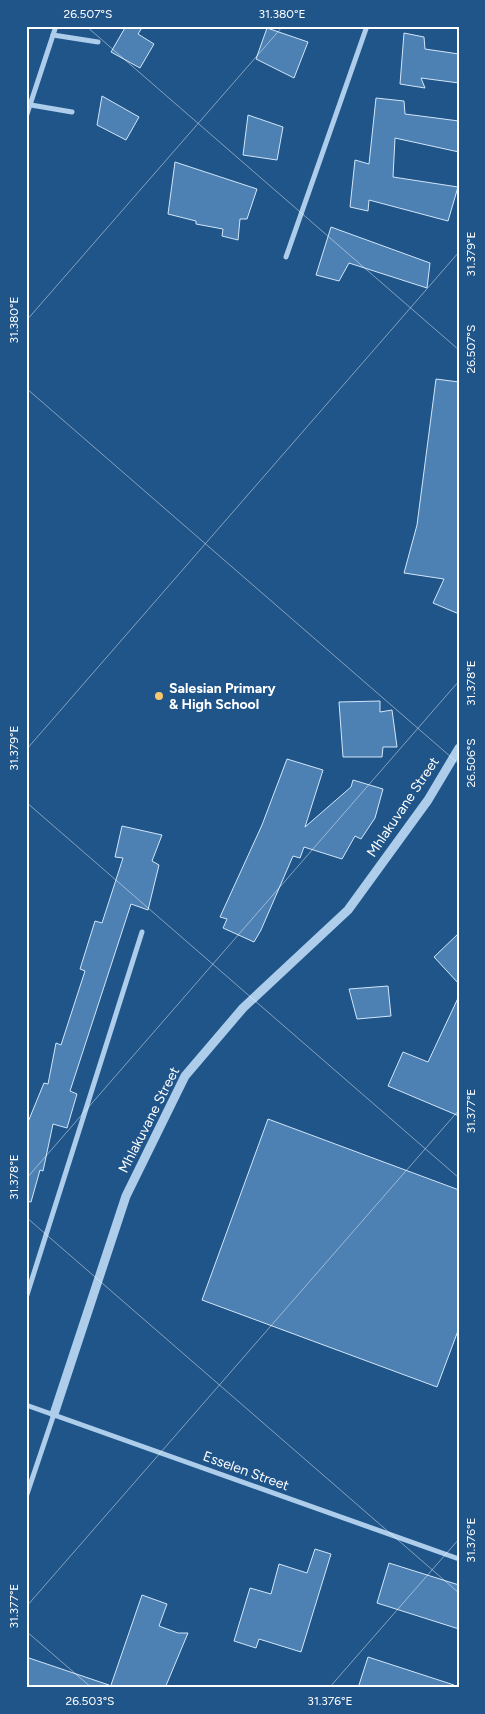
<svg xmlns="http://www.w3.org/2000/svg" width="485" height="1714" font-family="Figtree,sans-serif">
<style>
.building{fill:#4d81b4;stroke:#d2e6f8}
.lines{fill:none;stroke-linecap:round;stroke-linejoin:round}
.minor{stroke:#adcdeb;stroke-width:5}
.tertiary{stroke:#adcdeb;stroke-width:9}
.ticks{fill:none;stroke:#fff;stroke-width:1;stroke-opacity:0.45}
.poi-dot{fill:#f8c86e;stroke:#20558a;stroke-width:2}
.labels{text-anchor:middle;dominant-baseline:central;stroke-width:4;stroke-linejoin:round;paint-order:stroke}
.poi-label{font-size:14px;font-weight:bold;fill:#fff;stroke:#20558a;text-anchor:start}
.street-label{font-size:14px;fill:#fff;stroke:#20558a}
.neatline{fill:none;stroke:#fff;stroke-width:2}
.ticks-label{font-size:12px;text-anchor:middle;fill:#fff}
</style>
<rect width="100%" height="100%" fill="#20558a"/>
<g class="building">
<path d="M126,26H143L138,34L154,44L140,68L111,52Z"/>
<path d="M267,28L308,42L294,78L256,59Z"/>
<path d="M404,33L424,37L425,49L459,54V83L421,78L425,88L400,84Z"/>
<path d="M102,96L139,117L126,140L97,125Z"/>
<path d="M376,98L404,101L405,114L459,121V152L395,138L393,177L458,187L448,221L369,200L368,211L350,207L355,160L369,164Z"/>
<path d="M248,115L283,127L277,160L243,155Z"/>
<path d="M175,162L257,189L247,219H240L238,240L222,236L223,229L196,224V221L168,214Z"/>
<path d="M331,227L430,263L427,288L349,263L339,281L316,275Z"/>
<path d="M436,379L459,382V614L433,603L444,579L404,573L417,525Z"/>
<path d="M380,701V712L392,710L397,747H383L382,757H343L339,702Z"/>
<path d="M287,759L323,770L305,827L351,787L353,780L383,789L375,818L361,839L355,836L342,859L304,847L300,858L293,856L261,930L254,942L223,928L227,919L220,917L262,825Z"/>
<path d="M122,826L162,835L152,861L159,865L148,910L131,904L70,1091L77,1094L67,1128L53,1124L43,1171L40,1170L31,1202L26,1201V1146L28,1122L44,1083L48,1084L56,1043L61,1045L85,971L80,969L95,921L102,923L123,858L115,857Z"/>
<path d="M459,933V984L434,957Z"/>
<path d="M388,986L391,1016L357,1019L349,989Z"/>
<path d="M459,996V1116L388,1086L403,1052L428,1062Z"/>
<path d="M268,1119L459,1190V1328L437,1387L202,1300Z"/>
<path d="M315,1549L331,1554L301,1652L259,1639L256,1648L234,1641L250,1588L271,1594L279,1564L307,1573Z"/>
<path d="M389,1563L459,1585V1629L377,1603Z"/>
<path d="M142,1595L167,1604L159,1626L178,1633H188L165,1688H110Z"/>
<path d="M26,1657L109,1685V1688H26Z"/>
<path d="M368,1657L454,1685V1688H358Z"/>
</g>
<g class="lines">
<g class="minor">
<path d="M53,35L98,42"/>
<path d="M31,105L72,112"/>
<path d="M26,117L56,26"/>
<path d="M286,257L367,26"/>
<path d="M26,1298L142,932"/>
<path d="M26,1405L459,1559"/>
<path d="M26,1497L54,1414"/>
</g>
<path class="tertiary" d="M54,1414L126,1196L185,1076L243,1008L348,910L428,800L459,748"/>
</g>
<path class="ticks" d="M86,26L459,350M26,321L283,26M26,388L459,764M26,750L459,252M26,802L459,1178M26,1179L459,681M26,1217L459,1593M26,1607L459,1110M26,1631L92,1688M329,1688L459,1539"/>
<circle class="poi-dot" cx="159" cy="696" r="5"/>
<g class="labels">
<g class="poi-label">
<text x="169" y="688">Salesian Primary<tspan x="169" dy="16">&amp; High School</tspan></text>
</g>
<g class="street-label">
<text transform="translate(403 807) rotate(-56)">Mhlakuvane Street</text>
<text transform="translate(149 1120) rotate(-63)">Mhlakuvane Street</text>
<text transform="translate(246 1471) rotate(20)">Esselen Street</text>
</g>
</g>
<rect width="485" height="1714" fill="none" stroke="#20558a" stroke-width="55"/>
<rect x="28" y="28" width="430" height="1658" class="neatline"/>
<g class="ticks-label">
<text x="88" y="18">26.507°S</text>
<text x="282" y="18">31.380°E</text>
<text transform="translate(471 254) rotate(-90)" y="4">31.379°E</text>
<text transform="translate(14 320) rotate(-90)" y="4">31.380°E</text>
<text transform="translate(471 349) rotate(-90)" y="4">26.507°S</text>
<text transform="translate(471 683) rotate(-90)" y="4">31.378°E</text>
<text transform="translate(14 748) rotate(-90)" y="4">31.379°E</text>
<text transform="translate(471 763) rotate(-90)" y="4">26.506°S</text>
<text transform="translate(471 1111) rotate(-90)" y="4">31.377°E</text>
<text transform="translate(14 1177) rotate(-90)" y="4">31.378°E</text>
<text transform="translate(471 1540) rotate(-90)" y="4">31.376°E</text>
<text transform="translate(14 1606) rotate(-90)" y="4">31.377°E</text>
<text x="90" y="1705">26.503°S</text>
<text x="330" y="1705">31.376°E</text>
</g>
</svg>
